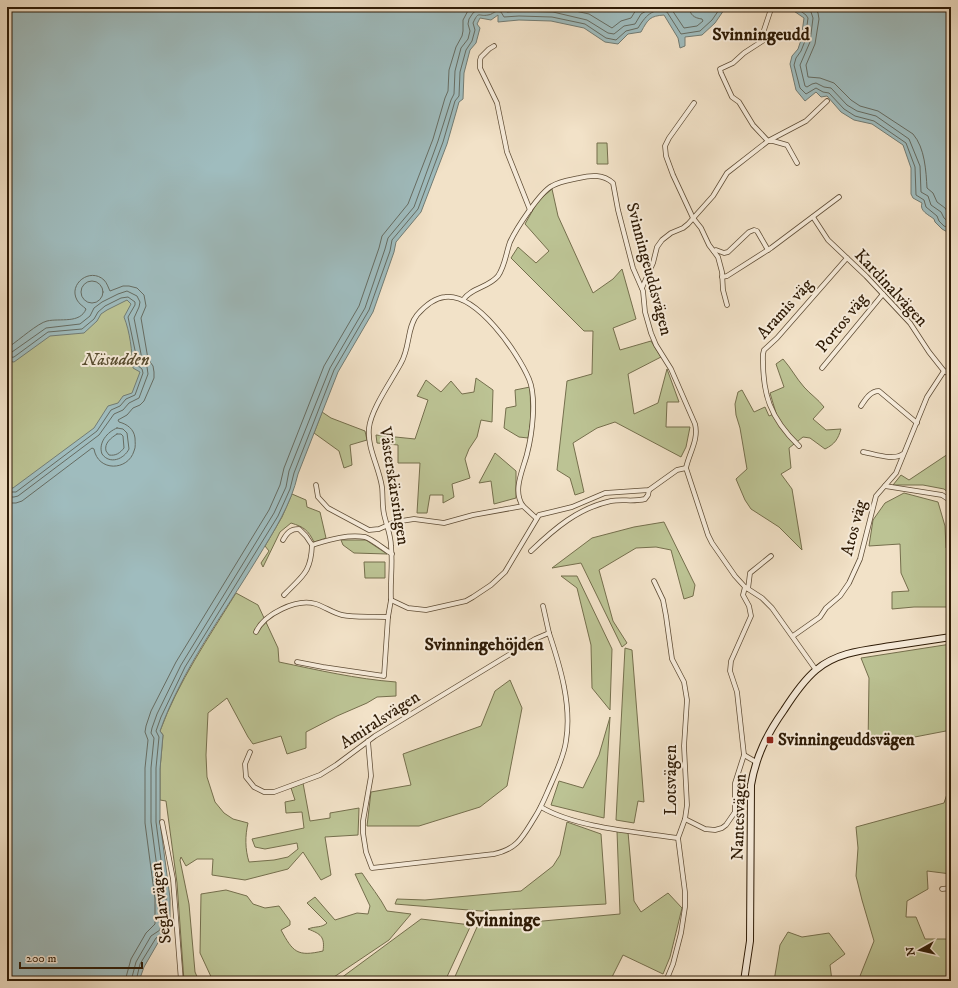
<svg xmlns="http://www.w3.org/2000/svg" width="958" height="988" font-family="'IM FELL DW Pica',serif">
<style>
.green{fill:#bcc394;stroke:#756f4d}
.water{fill:#9fbcbe;stroke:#727c74}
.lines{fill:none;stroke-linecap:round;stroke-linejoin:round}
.shore{stroke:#666c62;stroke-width:1}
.street-casing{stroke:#5f4d36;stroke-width:5.5}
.secondary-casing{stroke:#2e1b06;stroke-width:8}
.street{stroke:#f7ecdb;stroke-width:4}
.secondary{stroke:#f7ecdb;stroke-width:6}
.poi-dot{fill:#8f2418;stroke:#f7ecdb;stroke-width:1.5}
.labels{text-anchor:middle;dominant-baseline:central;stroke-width:4;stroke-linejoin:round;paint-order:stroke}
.street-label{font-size:17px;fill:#2e1b06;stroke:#f7ecdb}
.park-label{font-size:17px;font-style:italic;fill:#594d31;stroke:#f7ecdb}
.poi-label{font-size:17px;font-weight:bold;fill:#2e1b06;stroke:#f7ecdb;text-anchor:start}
.neighbourhood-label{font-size:18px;font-weight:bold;fill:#2e1b06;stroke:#f7ecdb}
.quarter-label{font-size:19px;font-weight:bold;fill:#2e1b06;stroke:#f7ecdb}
</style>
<rect width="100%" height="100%" fill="#f2e2c8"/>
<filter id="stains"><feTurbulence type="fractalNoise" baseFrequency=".005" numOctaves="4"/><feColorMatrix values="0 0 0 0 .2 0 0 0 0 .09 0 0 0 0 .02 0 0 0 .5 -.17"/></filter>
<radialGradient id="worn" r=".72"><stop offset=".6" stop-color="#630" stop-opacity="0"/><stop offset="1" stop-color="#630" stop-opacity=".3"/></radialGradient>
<g class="green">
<path d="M597,143H607L608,164H597Z"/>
<path d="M552,189L558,216L593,293L613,279L622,269L636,319L613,328L620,350L651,341L661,357L628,374L634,414L658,403L667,369L679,402H667L666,427H690L686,447L681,457L615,422L597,428L573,443L584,492L575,495L570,478L557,470L567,381L592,374L593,331H584L511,258L518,247L536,263L549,251L525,224L538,201Z"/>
<path d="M36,212L226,381L7,811V237Z"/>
<path d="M783,359C791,368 796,378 804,387C810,394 818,399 824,407L813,419L826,430L841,429C838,439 835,444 825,449L810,438L803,437L789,448L791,468L781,474L792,489L802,550L779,527L751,509L745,500L736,479L747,469L740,428L736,415L735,404L738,392L742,390L754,412L765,407L769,416L776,413L770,393L784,387L776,364Z"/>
<path d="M476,378L493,390L492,422L481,420L477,437L469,449L465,459L470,478L452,484L454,497L443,503V495H430L427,513H417L420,463H398V445L377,443L376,435L415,439L428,400L417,396L426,380L441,392L451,381L462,394L474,392Z"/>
<path d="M530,387L531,420L528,438L519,437L504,428L506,408L516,406L515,390Z"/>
<path d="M322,412L331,418L365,431L367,440L350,445L352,465L344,468L339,451L314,433Z"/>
<path d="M951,452V495L944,489L923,485H893L901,475L909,480Z"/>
<path d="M495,453L516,471V498L494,504L491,481L479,483Z"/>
<path d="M904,493L938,502L945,526L946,548L951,550V607H914L892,609V592L909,591L901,573L900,544L869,546L873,520L885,503Z"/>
<path d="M292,494L306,500L307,507L320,512L326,538L314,542C308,530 304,527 291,523L280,532L263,567L261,563L269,551L265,546L282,517Z"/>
<path d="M664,522L695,585L693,596L684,599L671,550L656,547L636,548L599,570L613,621L627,643L622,647L581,563L552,568L592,538L634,527Z"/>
<path d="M341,540H366L387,554L354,553L343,545Z"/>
<path d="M364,562H385V578H365Z"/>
<path d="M561,576H577L612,649L610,710L592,688L591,645L577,588Z"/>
<path d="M236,593L258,605L278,648L279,662C318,670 356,679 396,682V696L377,697L367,703L337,716L306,732V748L287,754L281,736L253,744L248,737L227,698L208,713L206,755L207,777L215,802L224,813L233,819L248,823C245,836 245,849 249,862L274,860L288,857L298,849L297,843L265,849L255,847L252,839L304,828L302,812L286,813L285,802L295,800L291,788L303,783L310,821L330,818V813L359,808L358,835L325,837L331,875L321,880L303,852L288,869L245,880L212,875L213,859H197L186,866L181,857L180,860L189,904L195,972L199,981H184L177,883L166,801L160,800V769L163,735L160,731C178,682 209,637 236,593Z"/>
<path d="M951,644V730L868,746L869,678L861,658Z"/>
<path d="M625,648L632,650L644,802L638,801L634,823L616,820Z"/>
<path d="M510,680L522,708L507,786L480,807L419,826H367L371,792L411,785L403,754L481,726L495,691Z"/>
<path d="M610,717L604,818L551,805L559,781L583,788L599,755Z"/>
<path d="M951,782V874L927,871L928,889L907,901L906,917H916L925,939H951V981H858L874,941L862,900L856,876L858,848L856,827L944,803Z"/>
<path d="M567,822L601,834L606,904L481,911L395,904L397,899L425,900L521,891L553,866L560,855Z"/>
<path d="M617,831L628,832L634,901L641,912L668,893L682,908L670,957L663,974L623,955L610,981H453L477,927L620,914Z"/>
<path d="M362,873C370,886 380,897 387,911L411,914L389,940L328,981H213L200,953L201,894L226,890L247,896L253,904L265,908L279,906L290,921V925L281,930C293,952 297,957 323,951C325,937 321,934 308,929C315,926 322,928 327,923L307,903L315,897L335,920L357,913L368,914L370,906L355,874Z"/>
<path d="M421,919L471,925L445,981H337Z"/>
<path d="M788,932L802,937L829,933L845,954L830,965L832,981H774L780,945Z"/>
</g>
<g class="water">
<path d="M7,7H698L699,10L705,9L709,7H726L715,23L702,35L685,37V46L680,48L678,38L664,15C650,16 648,19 641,32L628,34L618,44L605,42L584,28L551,21L519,20L498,22V15L491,20L480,18L477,24L480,28L476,43L470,50L464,73L463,99L459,102L447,144L421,212L396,242L394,252L373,312L338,372L298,474C291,505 274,531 257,559C223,615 182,669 160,731L163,735L160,769V822L170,898V926L168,935L159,941L144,967L139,981H7V488H13L94,428L108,406L118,403L123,396L132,393L140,372L133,368C132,351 130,332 124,317L131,304L127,300L107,310L101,314L97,321L84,333L50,336L14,362L7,361Z"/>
<path d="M788,7H951V234L942,229L935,222L934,219C929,215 919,211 922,203L913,198L911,194V168L903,145L872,124L854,120L841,112L827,96L821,97L816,92L805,101L796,90L790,64L792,56L798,49L801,40L804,18Z"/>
</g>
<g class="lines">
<g class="shore">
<path d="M501,7L507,12L519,11L553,12L587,20L608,33L614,34L624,26L635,24L641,14L653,7"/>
<path d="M557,7L589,14L612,28L621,21L631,18L636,10L640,7"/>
<path d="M668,7L672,10L684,28L697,26L703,21L702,19C694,18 690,15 689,7"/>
<path d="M795,7L806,15L808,18L805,41L801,51L796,58L794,65L800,88L806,94L816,88L823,92L829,93L844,109L855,116L874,121L906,143L915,167L916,195L924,200L926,207L937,216L939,221L944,226L951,229"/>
<path d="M804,7L811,12L813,18L810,42L800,65L805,86L807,87L812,84L816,83L824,87L831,88L847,105L857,111L876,116L909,139L920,166L921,192L928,196L931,205L941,212L944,218L951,224"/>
<path d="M814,7L818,13L819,19L815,44L806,65L808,77L820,78L834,83L851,100L860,106L878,111L913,134C925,148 926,171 927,188L933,193L937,202L945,208L951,217"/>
<circle cx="92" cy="292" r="11"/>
<path d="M7,347L10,346C19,340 38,323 47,321C60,318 80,324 86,309C83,306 79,304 77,300C68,284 90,267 104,280C107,283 108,287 110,291L123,286H129L137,288L144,295L146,306L141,318L148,359L153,366L154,372V378L144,401L140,405L133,408L127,415L118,420L119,422C127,424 134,429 135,438C135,442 136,447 134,451C128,471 98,472 94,449L92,448L22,501L16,503H7"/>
<path d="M7,353L12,352L46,328L80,324L90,316L94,308L102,302L118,294L127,291L137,296L140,302L139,307L134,318L141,354L142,362L147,367L148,374L139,398L129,403L123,410L114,414L99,435L18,496L14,497H7"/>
<path d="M7,358L14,357L48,332L82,329L94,319L98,312L105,306L121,298L128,297L135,302V305L128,317L136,355L137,365L142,369L143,373L135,395L126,399L120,406L111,410L97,431L16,492H7"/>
<path d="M117,428L123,429L127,433L129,449C124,459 110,465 102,454C98,443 107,432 117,428Z"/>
<path d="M117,434H121L123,436L124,448C120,453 116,456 109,455L106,451C104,443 111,438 117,434Z"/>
<path d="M125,981L131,959L146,933L155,924V899L145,823V768L148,740L145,732L146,726L151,711L176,662L269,510L280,485L284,468L324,366L359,306L379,248L382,236L408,204L433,139L445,98L448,91L449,70L456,47L462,36L463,31V20L470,7"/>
<path d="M131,981L136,962L151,936L160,930L161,925V898L151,822V768L154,738L151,733L152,728L157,714L181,665L274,513L286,487L289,471L330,368L365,308L385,249L388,238L414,207L438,141L451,100L454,94L455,71L461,48L468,39L470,31L468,24L469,19L473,13L477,10H487L492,7"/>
<path d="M136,981L140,964L156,938L164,933L166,925V898L156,822V768L159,737L156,731L161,717L185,667L278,516L290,489L294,473L334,370L369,310L390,251L392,240L418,209L443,142L455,101L459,96L460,72L466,50L472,41L475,30L473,23C479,10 478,17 488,15C491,15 494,12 497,11L501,12L504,17L519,16L552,17L585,24L606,38L616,40L626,31L638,28C645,17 652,7 667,12L681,34L700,31L712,20L721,7"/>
</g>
<defs>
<g id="street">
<path d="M770,12L764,30V40L744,53L733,63L720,69L721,73L732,97L739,102L753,125L768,141H773L787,145L797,163"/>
<path d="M494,46L489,49L481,57L480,60V68L497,103L507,152L530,210"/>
<path d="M694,103L669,138L665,146L666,156L673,175L693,218L701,228L709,245L718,257L722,272L723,290L727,305"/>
<path d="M813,217L828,240L866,276L910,323L929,352L944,371L951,375"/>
<path d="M714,251L716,250L724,253L728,252L749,232L754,230L757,231L768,250"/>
<path d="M722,277L727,276L771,248L839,197"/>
<path d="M642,288L653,263L657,247L662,240L671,233L683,228L688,224L713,196L727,173L768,141L806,121L827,101"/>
<path d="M463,300C472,287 488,288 498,276C505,266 506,253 510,242C516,229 540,192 552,186C560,181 570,180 579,178C591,175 603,174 613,183L618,210L633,268L643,291L645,312L651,333L656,345L671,369L695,424C699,440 689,453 686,468L708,535L712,543L735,576L745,587L762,598L772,608L816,670"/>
<path d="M822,368L883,294"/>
<path d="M861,406C865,400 870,391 879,391L917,423"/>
<path d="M799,446C770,418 762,394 763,354L764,350L777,338L847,258"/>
<path d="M863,452C875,454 893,461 903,454"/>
<path d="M316,485L318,497L328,508L369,530L379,529L395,522L414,519L444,523L473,515L523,506L536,518"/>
<path d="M885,486L942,495L948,499L951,506"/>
<path d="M523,506C512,491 523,470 527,454C532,435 537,398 529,379C518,353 477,293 445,297C434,298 424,307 417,315C407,327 410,348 401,363C392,380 371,409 369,428C367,448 379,467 382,487C383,495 382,505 384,514C386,524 391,535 391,546C393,564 390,582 391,600L408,608L426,610L466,601L473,597L491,585L505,572L539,515L572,507L605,493L649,490L677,470L686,468"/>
<path d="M283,540C287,533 290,529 299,529L306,536L312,545C329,540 347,534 365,537C372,539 385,550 392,554"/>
<path d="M531,551C554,529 578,508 611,501C622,499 634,502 645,499L648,495L649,490"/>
<path d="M654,581L663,600L666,616L672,659L684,682L687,700L684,746L687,805L685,819L678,838L685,892V907L681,933L673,964L666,981"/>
<path d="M748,589L750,573L771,556"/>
<path d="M284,595C302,576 311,573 312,545"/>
<path d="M256,632C264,614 297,598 316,604C325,607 333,613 342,615C356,618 373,616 388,617"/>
<path d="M793,636L820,617L826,608L840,596L849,583L860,559L876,496L896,473L927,397L944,371"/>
<path d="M297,662L323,667L384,676L388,617L391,600"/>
<path d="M368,741L371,776L363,821V833L366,852L372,868L494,854C518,849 523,836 535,817C542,806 546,795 551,784C557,770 564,756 566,741C572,705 560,666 549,633C547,624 545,615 543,606"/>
<path d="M250,752L245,764L246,777L254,787L264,792H274L320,775L336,765L375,736L535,639L549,633"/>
<path d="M744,755L756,762"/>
<path d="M541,807C576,828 638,832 678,838"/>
<path d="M685,819L705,829L715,830L722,828L726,825L735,812V783L744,755L737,692L730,671L731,661L751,616L749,606L743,595L745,587"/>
<path d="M162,822L173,879L181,981"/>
<path d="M942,889L951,888"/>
</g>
<path id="secondary" d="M744,981L750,941L751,785C756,756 767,734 784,710C793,696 803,681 816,670C837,652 865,650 891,646C911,643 931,640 951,637"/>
</defs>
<use href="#street" class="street-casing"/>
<use href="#secondary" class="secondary-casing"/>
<use href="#street" class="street"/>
<use href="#secondary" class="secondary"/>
</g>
<rect class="poi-dot" x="766" y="736" width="8" height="8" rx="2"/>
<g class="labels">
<g class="street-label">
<text transform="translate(649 269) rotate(75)">Svinningeuddsvägen</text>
<text transform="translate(891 288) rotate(47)">Kardinalvägen</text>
<text transform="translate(785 309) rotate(-48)">Aramis väg</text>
<text transform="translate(842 323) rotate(-51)">Portos väg</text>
<text transform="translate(394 486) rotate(81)">Västerskärsringen</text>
<text transform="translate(854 528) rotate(-75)">Atos väg</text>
<text transform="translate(380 720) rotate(-33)">Amiralsvägen</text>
<text transform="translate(671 780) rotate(-90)">Lotsvägen</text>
<text transform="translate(739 817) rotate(-88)">Nantesvägen</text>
<text transform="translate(161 903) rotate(-97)">Seglarvägen</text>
</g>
<g class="park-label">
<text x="116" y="360">Näsudden</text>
</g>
<g class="poi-label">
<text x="778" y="740">Svinningeuddsvägen</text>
</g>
<g class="neighbourhood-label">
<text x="761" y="35">Svinningeudd</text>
<text x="484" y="645">Svinningehöjden</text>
</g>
<g class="quarter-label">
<text x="503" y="920">Svinninge</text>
</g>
</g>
<rect width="958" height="988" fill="none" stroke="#f2e2c8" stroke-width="24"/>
<rect x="8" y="8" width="942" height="972" fill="none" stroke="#2e1b06" stroke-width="2"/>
<rect x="12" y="12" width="934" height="964" fill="none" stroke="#2e1b06"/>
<g transform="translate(920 950) rotate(262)" stroke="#f7ecdb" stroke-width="3" paint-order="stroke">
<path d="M0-3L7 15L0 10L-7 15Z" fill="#2e1b06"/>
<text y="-6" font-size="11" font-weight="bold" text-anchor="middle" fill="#2e1b06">N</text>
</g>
<path d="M20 962v6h122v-6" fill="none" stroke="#2e1b06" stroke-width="2"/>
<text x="26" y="962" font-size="12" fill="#2e1b06" stroke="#f7ecdb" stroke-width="3" paint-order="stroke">200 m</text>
<rect width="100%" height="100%" filter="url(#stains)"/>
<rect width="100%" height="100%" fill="url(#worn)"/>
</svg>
